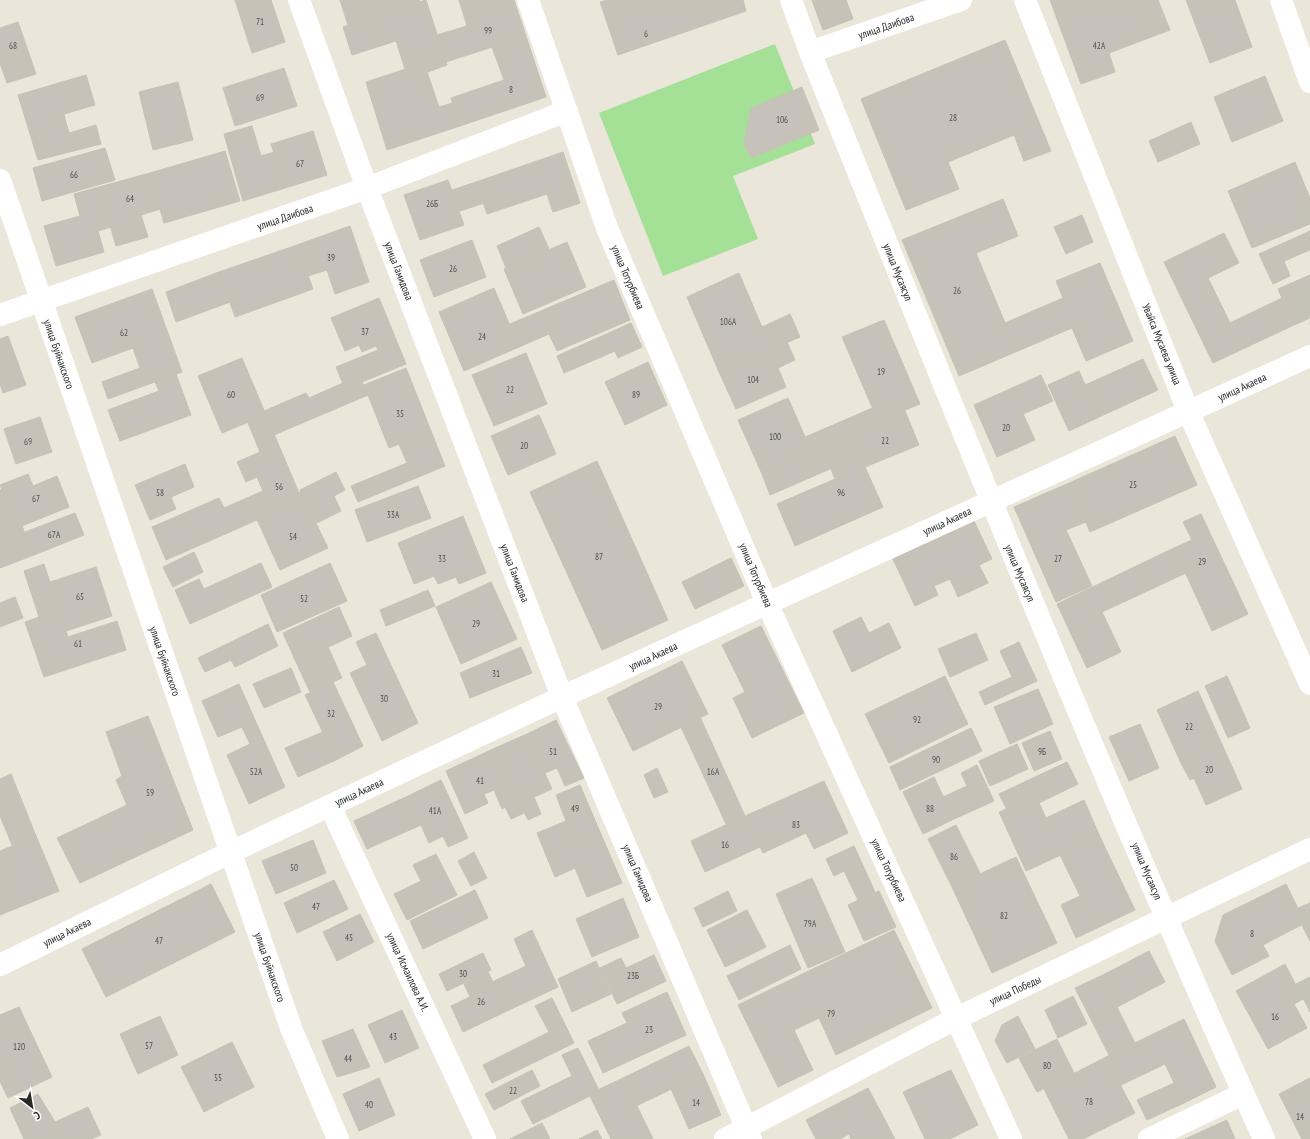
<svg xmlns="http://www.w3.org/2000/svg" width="1310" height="1139" font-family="'PT Sans Narrow',sans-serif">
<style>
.green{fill:#a5e097}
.building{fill:#c6c2ba;stroke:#c5c2b4}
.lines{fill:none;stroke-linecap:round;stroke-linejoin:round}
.minor{stroke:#fff;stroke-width:22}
.labels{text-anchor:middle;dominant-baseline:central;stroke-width:3;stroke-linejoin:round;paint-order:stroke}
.number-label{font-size:9px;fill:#504e4c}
.street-label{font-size:11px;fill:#282828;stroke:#fff}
</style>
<rect width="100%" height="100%" fill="#eae6da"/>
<path class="green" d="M775,44L815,144L733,176L758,239L663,276L599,113Z"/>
<g class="building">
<path d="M235,0H271L285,42L252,53Z"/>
<path d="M340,0H419L420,1L348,25Z"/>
<path d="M426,0L447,65L428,72L424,63L405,69L396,41L352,55L343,27Z"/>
<path d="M459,0H514L526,36L446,62L437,35L467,26Z"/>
<path d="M607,0H743L746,11L618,55L600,2Z"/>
<path d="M812,0H845L816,11Z"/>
<path d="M846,0L853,19L823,30L816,11Z"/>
<path d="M1050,0H1140L1154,36L1109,53L1115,72L1081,84Z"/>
<path d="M1140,0H1158L1170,30L1154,36Z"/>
<path d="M1186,0H1235L1252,47L1210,63Z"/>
<path d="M18,22L36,74L7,83L0,63V28Z"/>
<path d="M526,36L546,97L460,126L451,98L504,80L492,47Z"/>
<path d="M1005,40L1051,151L1024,161L1014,135L948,162L959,189L906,210L861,99Z"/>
<path d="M424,63L439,107L453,103L460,126L387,150L366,82Z"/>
<path d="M284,68L297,106L235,126L223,88Z"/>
<path d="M86,75L95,105L64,114L66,123L30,134L18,95Z"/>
<path d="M1265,76L1283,121L1232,142L1214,97Z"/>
<path d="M178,82L193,140L153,150L139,92Z"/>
<path d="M802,87L819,130L751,158L744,143L751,108Z"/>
<path d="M1191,122L1200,144L1158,162L1149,141Z"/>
<path d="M66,123L69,133L96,125L101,144L38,160L30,134Z"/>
<path d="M252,126L261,156L274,152L285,188L243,201L224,134Z"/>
<path d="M313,131L327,175L285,188L271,144Z"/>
<path d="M105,148L115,180L42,201L33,168Z"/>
<path d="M225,151L240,201L164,223L150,173Z"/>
<path d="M563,152L580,203L553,212L547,194L487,214L476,182Z"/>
<path d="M1295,162L1310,198V224L1252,248L1228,191Z"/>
<path d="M150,173L160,209L141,215L148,237L116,246L99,187Z"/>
<path d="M448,180L464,225L420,240L404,195Z"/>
<path d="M476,182L484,203L460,211L452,190Z"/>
<path d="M99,187L111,227L98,231L104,252L56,266L44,226L80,216L74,194Z"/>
<path d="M1003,199L1018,236L976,253L1005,323L1063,298L1056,281L1100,263L1133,341L1086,361L1072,328L959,376L902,240Z"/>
<path d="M1082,215L1093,242L1066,254L1054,227Z"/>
<path d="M350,226L369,282L335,294L327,270L308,276L297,245Z"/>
<path d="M539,227L549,249L506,268L497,246Z"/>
<path d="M1310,231V250L1284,261L1290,276L1273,284L1259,254Z"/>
<path d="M1224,233L1239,263L1208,278L1230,323L1282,298L1294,325L1213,363L1164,262Z"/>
<path d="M472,240L486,277L434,297L420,260Z"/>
<path d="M567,242L586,287L523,314L504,269Z"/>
<path d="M297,245L313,289L235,317L219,272Z"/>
<path d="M219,272L230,302L176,322L166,292Z"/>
<path d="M739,273L762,327L790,314L800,337L719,372L687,297Z"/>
<path d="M1310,275V318L1294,325L1278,289Z"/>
<path d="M614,280L630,320L557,351L549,334L519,347L510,324Z"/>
<path d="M494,288L519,347L464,371L439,312Z"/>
<path d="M152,289L182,372L108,399L102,382L140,368L133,348L92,363L75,317Z"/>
<path d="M379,298L406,364L345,389L336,367L378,350L376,346L362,352L359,345L345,351L331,318Z"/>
<path d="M884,320L920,404L878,421L842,337Z"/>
<path d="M631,323L642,347L618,358L615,351L564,373L557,356Z"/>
<path d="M8,336L26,385L3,393L0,384V339Z"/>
<path d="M787,342L795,360L778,368L786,387L736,409L719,372Z"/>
<path d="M526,353L547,404L494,426L472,375Z"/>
<path d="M242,358L266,415L222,433L198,376Z"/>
<path d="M1143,359L1158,390L1099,417L1085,385Z"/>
<path d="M648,362L667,405L625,425L605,382Z"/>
<path d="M406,368L431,431L389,448L364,385Z"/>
<path d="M1079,371L1099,417L1069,431L1048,385Z"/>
<path d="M176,374L191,415L120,441L108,410L159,391L155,382Z"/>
<path d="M1041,375L1053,401L1023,414L1035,440L997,457L974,405Z"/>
<path d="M362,382L368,395L274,435L264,411L306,393L309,398L343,383L345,389Z"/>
<path d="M788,398L805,437L845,420L851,436L762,474L738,420Z"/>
<path d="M872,408L878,421L905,411L919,445L865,467L845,420Z"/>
<path d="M266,415L299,493L254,513L257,520L166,560L152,527L219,498L224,508L263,491L257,477L246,482L237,462L260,452L248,423Z"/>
<path d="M539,415L556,454L508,475L491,436Z"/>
<path d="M40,417L52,452L16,464L4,429Z"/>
<path d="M431,431L445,466L358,502L351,486L407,463L399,444Z"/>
<path d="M851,436L860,456L770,495L762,474Z"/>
<path d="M1175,436L1197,485L1090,532L1069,483Z"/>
<path d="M860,456L883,507L795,546L777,504L835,479L831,469Z"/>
<path d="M597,461L668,620L602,650L530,492Z"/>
<path d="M185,464L194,487L171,497L176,509L150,520L135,485Z"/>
<path d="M336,472L345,490L334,496L341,511L317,523L300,490Z"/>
<path d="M28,474L33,486L57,476L69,507L17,528L0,485Z"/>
<path d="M1069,483L1086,522L1066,530L1092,586L1056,602L1014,507Z"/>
<path d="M418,486L431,518L367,542L355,510Z"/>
<path d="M2,489L17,528L22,526L34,555L0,568V490Z"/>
<path d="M301,492L328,548L280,570L254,513Z"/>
<path d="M75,513L84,535L34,555L25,532Z"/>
<path d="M1201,514L1248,614L1212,631L1174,548L1192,540L1183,522Z"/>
<path d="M463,516L486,573L459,584L456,577L438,584L434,576L414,584L398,543Z"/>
<path d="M974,521L992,559L979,565L988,583L958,597L950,579L934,586L938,595L915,606L893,559Z"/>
<path d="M1174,548L1186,573L1102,612L1121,652L1087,668L1057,604Z"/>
<path d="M194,552L203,572L173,587L163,567Z"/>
<path d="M731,558L744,586L695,609L682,582Z"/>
<path d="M261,563L272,587L190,624L175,590L199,579L204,589Z"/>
<path d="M330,563L347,601L277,632L261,595Z"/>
<path d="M44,564L59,610L39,617L24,571Z"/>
<path d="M96,567L112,616L66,631L50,582Z"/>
<path d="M491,582L517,639L461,664L436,607Z"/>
<path d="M428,590L435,606L386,626L380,610Z"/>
<path d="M15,597L23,618L0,627V603Z"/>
<path d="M339,607L352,636L296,662L283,633Z"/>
<path d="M59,610L68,637L117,621L126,650L44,677L25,622Z"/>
<path d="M861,617L869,633L889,623L901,648L852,672L833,631Z"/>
<path d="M268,624L278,646L235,667L231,660L205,672L198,658Z"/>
<path d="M761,626L804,713L752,738L733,698L745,692L722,645Z"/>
<path d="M376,633L418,723L382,741L350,673L367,665L356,642Z"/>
<path d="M976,633L988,660L950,677L938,649Z"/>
<path d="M1019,642L1037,681L985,705L979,692L1012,677L1000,651Z"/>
<path d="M328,647L342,678L310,692L296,662Z"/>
<path d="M521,647L532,673L470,698L460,673Z"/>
<path d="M682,661L708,714L633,751L607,698Z"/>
<path d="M291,668L301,692L264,708L253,684Z"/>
<path d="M945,676L968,724L889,763L865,714Z"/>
<path d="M1227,676L1250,728L1228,738L1205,686Z"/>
<path d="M333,682L363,746L336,760L305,695Z"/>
<path d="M239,684L263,738L250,744L242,727L218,737L202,701Z"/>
<path d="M1038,689L1053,724L1010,744L994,707Z"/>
<path d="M1198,691L1221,742L1180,761L1157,710Z"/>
<path d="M148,716L193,830L80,883L57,838L127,805L116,780L122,776L106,732Z"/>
<path d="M700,717L745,816L726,824L681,727Z"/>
<path d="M556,720L584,778L565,786L557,768L545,773L527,734Z"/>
<path d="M1140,724L1159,768L1129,781L1109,737Z"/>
<path d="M971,728L982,751L900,790L890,767Z"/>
<path d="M1050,731L1062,759L1034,771L1022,743Z"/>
<path d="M323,732L336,760L298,777L285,748Z"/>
<path d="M527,734L552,789L534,797L541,814L528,820L495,748Z"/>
<path d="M263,738L285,787L249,804L227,755Z"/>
<path d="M1221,742L1242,789L1206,805L1194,778L1190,780L1180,761Z"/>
<path d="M1017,744L1028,769L990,786L979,761Z"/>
<path d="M495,748L524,813L511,819L505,807L502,809L494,790L484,794L488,803L465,814L446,771Z"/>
<path d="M1067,762L1078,784L1039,803L1036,796L1007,810L999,794Z"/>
<path d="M977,765L994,801L954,819L943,797L967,786L961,773Z"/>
<path d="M657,768L668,792L654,798L644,775Z"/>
<path d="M11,774L36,836L12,845L0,816V779Z"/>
<path d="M934,777L954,819L923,834L903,792Z"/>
<path d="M441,780L468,838L448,847L443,836L429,843L408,796Z"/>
<path d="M824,781L848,833L814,849L806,833L763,853L745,816Z"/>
<path d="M580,785L600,832L546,855L537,833L566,821L556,795Z"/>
<path d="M408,796L421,825L367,849L354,821Z"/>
<path d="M1036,796L1046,818L1084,800L1100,837L1026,871L999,812Z"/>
<path d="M745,816L760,847L705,872L691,841Z"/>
<path d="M956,825L980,873L952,887L928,839Z"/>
<path d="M600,832L622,883L587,897L575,868L555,877L546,855Z"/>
<path d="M36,836L59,891L0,915V851Z"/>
<path d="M1100,837L1135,910L1076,938L1061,905L1080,896L1060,855Z"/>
<path d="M313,840L326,873L276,894L262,861Z"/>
<path d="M854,846L875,892L858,900L844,871L834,876L826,859Z"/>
<path d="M474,852L487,878L471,886L458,861Z"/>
<path d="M436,854L457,895L407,920L394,894L421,881L413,865Z"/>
<path d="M1016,857L1057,943L992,973L952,887Z"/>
<path d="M812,878L845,952L808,968L776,894Z"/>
<path d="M334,880L348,909L297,933L284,903Z"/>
<path d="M211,884L235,932L106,997L82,949Z"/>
<path d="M1286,884L1305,923L1263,945L1269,956L1232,975L1215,941L1223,915Z"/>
<path d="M475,890L488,918L423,949L410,921Z"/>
<path d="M728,891L737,911L703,927L694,908Z"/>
<path d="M879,891L896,927L864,941L848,905Z"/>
<path d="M623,898L639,937L592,957L576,919Z"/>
<path d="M1310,903V941L1302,925L1305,923L1298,908Z"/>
<path d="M747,910L766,947L725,967L707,930Z"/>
<path d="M360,914L374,942L337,961L323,932Z"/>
<path d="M532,930L558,987L507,1011L492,982L526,966L514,939Z"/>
<path d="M894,930L932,1008L836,1055L819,1018L794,1030L813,1070L778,1087L738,1005Z"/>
<path d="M790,945L801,969L739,1000L727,976Z"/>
<path d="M1149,951L1165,982L1121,1005L1105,974Z"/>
<path d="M483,953L491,970L447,991L439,974Z"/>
<path d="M654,955L666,981L617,1004L600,968L621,958L626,968Z"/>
<path d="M596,961L611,994L572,1012L558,979Z"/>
<path d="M1285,964L1303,999L1294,1004L1307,1028L1268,1049L1236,991Z"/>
<path d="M488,972L507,1011L463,1032L451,1006L470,997L464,984Z"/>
<path d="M1105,974L1121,1005L1117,1007L1135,1043L1109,1055L1075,988Z"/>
<path d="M1310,977V1012L1296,984Z"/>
<path d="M667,992L686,1035L603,1073L588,1041L627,1023L622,1013Z"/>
<path d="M1073,996L1087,1024L1058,1038L1045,1010Z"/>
<path d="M552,998L574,1043L492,1083L483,1065L549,1032L535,1006Z"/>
<path d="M19,1007L52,1077L8,1098L0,1081V1015Z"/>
<path d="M402,1010L419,1048L385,1063L368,1025Z"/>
<path d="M160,1016L178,1055L138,1074L120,1034Z"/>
<path d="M1018,1016L1035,1049L1007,1063L995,1041L1002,1025Z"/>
<path d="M1184,1019L1216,1087L1184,1103L1165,1064L1121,1085L1106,1057Z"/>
<path d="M353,1029L370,1067L337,1077L322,1041Z"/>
<path d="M1057,1039L1074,1073L1037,1092L1019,1058Z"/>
<path d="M232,1042L254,1087L204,1112L181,1067Z"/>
<path d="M689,1046L703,1074L634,1107L621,1079Z"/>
<path d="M578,1048L599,1090L589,1094L590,1096L533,1124L521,1101L572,1076L562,1055Z"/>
<path d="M1106,1057L1135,1113L1083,1139H1069L1044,1089Z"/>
<path d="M532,1070L540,1086L494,1110L485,1094Z"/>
<path d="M951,1070L978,1125L950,1139H925L903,1092Z"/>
<path d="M703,1074L721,1115L689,1129L671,1089Z"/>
<path d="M379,1078L395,1115L359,1131L343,1094Z"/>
<path d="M1310,1078V1139H1302L1279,1094Z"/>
<path d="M621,1079L634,1107L637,1106L653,1139H611L589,1094Z"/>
<path d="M1174,1083L1184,1103L1147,1120L1137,1100Z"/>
<path d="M868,1088L895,1139H851L849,1134L840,1139H816L806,1120Z"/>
<path d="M38,1094L55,1122L88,1107L101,1135L91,1139H24L10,1108Z"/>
<path d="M1227,1120L1235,1139H1185Z"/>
<path d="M542,1123L550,1139H510Z"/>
<path d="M597,1130L602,1139H579Z"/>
</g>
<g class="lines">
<g class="minor">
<path d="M299,0L367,188L562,697L751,1139"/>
<path d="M528,0L607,228L767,603L1011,1139"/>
<path d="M791,0L810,52C956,416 1102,781 1264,1139"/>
<path d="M1025,0L1188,411L1310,684"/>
<path d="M1281,0L1310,82"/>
<path d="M810,52L961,0"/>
<path d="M0,180L291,1028L338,1139"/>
<path d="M0,315L367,188L567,111"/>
<path d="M330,806L485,1139"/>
<path d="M0,965L231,852L562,697L1310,356"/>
<path d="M725,1139L957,1018L1310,849"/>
<path d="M1149,1139L1243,1094"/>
</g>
</g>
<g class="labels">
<g class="number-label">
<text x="260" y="21">71</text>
<text x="488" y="30">99</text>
<text x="646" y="33">6</text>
<text x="13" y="45">68</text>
<text x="1099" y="45">42А</text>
<text x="511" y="89">8</text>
<text x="260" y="97">69</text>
<text x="953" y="117">28</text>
<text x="782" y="119">106</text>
<text x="300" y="163">67</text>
<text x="74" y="174">66</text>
<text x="130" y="198">64</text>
<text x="432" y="203">26Б</text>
<text x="331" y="257">39</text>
<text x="453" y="268">26</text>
<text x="957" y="290">26</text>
<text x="728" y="321">106А</text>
<text x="365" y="331">37</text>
<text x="124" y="332">62</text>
<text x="482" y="336">24</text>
<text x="881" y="371">19</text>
<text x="753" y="379">104</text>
<text x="510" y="389">22</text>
<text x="231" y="394">60</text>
<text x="636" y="394">89</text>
<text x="400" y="413">35</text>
<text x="1006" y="427">20</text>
<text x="775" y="436">100</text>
<text x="885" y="440">22</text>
<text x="28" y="441">69</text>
<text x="524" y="445">20</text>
<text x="1133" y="484">25</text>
<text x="279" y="486">56</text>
<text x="160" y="492">58</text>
<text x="841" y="492">96</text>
<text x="36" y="498">67</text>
<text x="393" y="514">33А</text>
<text x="54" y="534">67А</text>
<text x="293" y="536">54</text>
<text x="599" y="556">87</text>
<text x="442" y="558">33</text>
<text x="1058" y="558">27</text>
<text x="1202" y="561">29</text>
<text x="80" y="596">65</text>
<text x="304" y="598">52</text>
<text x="476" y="623">29</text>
<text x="78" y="643">61</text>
<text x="496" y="673">31</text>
<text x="384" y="698">30</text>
<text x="658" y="706">29</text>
<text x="331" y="713">32</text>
<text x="917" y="719">92</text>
<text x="1189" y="726">22</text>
<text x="553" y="751">51</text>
<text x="1042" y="751">9Б</text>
<text x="936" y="759">90</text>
<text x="1209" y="769">20</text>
<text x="256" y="771">52А</text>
<text x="713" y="771">16А</text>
<text x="480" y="780">41</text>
<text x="150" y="792">59</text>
<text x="575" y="808">49</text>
<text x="930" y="808">88</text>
<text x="435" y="810">41А</text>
<text x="796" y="824">83</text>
<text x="725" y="844">16</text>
<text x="954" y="856">86</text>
<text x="294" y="867">50</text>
<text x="316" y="906">47</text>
<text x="1004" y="915">82</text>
<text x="810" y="923">79А</text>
<text x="1252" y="933">8</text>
<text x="349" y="937">45</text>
<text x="159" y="940">47</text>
<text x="463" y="973">30</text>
<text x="633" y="975">23Б</text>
<text x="481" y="1001">26</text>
<text x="831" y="1013">79</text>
<text x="1275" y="1016">16</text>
<text x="649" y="1029">23</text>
<text x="393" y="1036">43</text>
<text x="149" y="1045">57</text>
<text x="19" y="1046">120</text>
<text x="348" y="1058">44</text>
<text x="1047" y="1065">80</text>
<text x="218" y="1077">55</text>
<text x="513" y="1090">22</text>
<text x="1089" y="1101">78</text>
<text x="696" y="1102">14</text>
<text x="369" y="1104">40</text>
<text x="1300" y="1116">14</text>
</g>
<g class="street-label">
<text transform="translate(886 26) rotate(-19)">улица Даибова</text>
<text transform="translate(285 217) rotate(-19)">улица Даибова</text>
<text transform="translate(399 271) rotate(69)">улица Гамидова</text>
<text transform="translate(898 272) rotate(68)">улица Мусаясул</text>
<text transform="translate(628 277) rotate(67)">улица Тотурбиева</text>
<text transform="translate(1162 344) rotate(68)">Увайса Мусаева улица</text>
<text transform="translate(59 354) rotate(71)">улица Буйнакского</text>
<text transform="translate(1242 387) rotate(-25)">улица Акаева</text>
<text transform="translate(947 521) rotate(-25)">улица Акаева</text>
<text transform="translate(515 573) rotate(69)">улица Гамидова</text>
<text transform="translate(1020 573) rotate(67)">улица Мусаясул</text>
<text transform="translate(756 575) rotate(67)">улица Тотурбиева</text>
<text transform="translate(653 656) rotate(-25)">улица Акаева</text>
<text transform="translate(165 661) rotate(71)">улица Буйнакского</text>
<text transform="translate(359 792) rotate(-25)">улица Акаева</text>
<text transform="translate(889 870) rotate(65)">улица Тотурбиева</text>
<text transform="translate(1147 871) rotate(67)">улица Мусаясул</text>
<text transform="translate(638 873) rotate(67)">улица Гамидова</text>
<text transform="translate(67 932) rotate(-26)">улица Акаева</text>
<text transform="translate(270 967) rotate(71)">улица Буйнакского</text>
<text transform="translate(408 972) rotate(65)">улица Исмаилова А.И.</text>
<text transform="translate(1015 990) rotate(-25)">улица Победы</text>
</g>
</g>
<g transform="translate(32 1107) rotate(149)" stroke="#ffffff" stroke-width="3" paint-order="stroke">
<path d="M0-3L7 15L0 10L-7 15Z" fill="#282828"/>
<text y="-6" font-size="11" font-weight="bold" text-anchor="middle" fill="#282828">С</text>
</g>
</svg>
